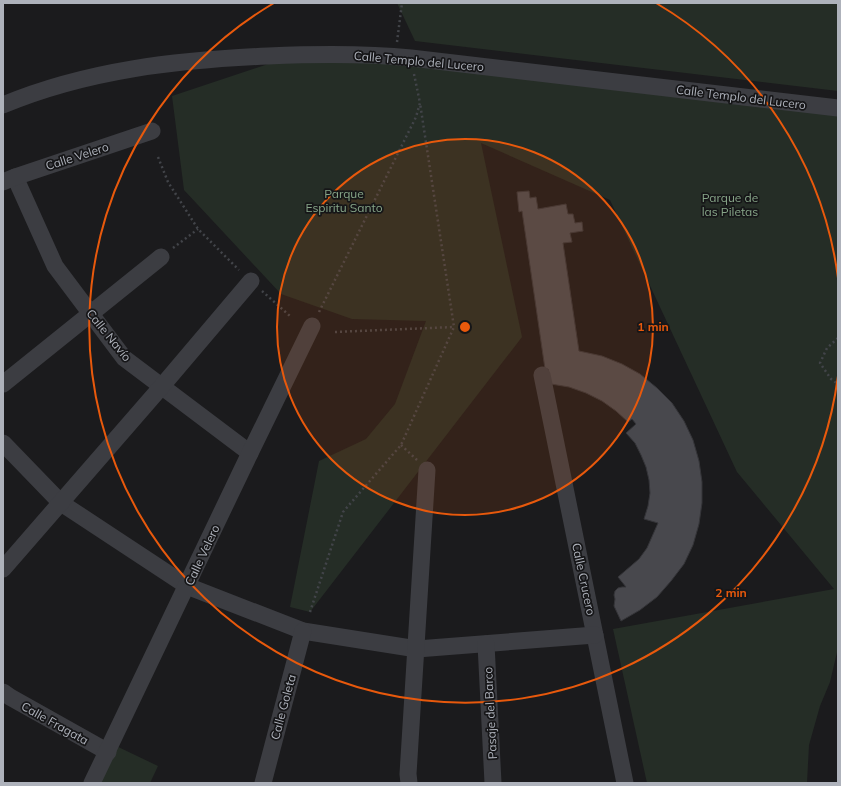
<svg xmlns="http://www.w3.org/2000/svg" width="841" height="786" font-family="Mulish,sans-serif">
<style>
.green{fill:#252d26}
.building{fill:#48484d;stroke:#353539}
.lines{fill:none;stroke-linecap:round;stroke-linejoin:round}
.path{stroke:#424449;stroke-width:2.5;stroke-dasharray:2 3;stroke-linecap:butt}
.minor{stroke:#3c3d42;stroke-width:17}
.ring{fill:none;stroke:#e8590c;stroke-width:2}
.labels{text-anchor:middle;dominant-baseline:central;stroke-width:3.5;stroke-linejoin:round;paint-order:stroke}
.street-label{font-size:12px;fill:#aeb2bb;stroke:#161618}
.park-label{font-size:12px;fill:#87a588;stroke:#161618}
.centre{fill:#e8590c;stroke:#161618;stroke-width:2}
.ring-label{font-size:12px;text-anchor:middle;font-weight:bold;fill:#e8590c;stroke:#161618;stroke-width:3.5;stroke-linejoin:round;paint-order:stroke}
</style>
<rect width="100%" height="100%" fill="#1b1b1d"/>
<g class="green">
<path d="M397,3H838V91L415,41Z"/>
<path d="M295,55L838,108V648L830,682L820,706L809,745L807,783H647L613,629L834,589L737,472L610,200L481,143L522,337L310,612L290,607L319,461L366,439L395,404L426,321L352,319L281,294L184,190L172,96Z"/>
<path d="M112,744L158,766L150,783H92Z"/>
</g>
<path class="building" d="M529,191L530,198L536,197L538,209L566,204L568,214H573L575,223L582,222L583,231L570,233L572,242L563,243L579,351L602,356L622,364L640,374L657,388L672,403L684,421L693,440L699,461L702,482V503L699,524L693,545L684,564L671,581L657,597L640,610L621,621L614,606L615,599L614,595L615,591L618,588L622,587H626L618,577L639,559L647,548L658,523L644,519L648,506L650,493L649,480L646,467L641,455L635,443L626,433L636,424L632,419L628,422L616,411L602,401L586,393L569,387L551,384L548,369H545L522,211L519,212L517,192Z"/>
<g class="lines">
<g class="path">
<path d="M397,42L402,3"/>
<path d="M158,157L168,182L198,229L239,270"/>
<path d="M173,248L198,229"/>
<path d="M262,291L290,316"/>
<path d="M319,312L416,117L420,103L414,74"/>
<path d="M335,332L454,327"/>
<path d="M838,338L827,348L820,363L831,379L838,384"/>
<path d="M401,445L417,460"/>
<path d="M310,612L343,512L401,445L454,327L420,103"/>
</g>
<g class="minor">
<path d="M3,105C87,70 177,60 268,56C315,54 363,53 411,58L838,108"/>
<path d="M15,177L55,266L124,358L250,453"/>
<path d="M3,182L15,177L152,131"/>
<path d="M542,375L625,783"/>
<path d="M3,384L161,257"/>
<path d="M3,443L61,503L187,586L303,631L417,649L595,635"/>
<path d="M3,569L162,386L251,281"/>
<path d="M486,644L493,783"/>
<path d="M3,692L10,697L108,752"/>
<path d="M92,783L250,453L312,326"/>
<path d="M263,783L303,631"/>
<path d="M409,783L408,774L427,470"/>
</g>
</g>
<circle cx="465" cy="327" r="188" fill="#e8590c" fill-opacity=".12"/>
<g class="ring">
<circle cx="465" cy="327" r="188"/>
<path d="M838 376A376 376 0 1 1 274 3M656 3A376 376 0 0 1 838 278"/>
</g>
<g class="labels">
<g class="street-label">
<text transform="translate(419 61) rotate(5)">Calle Templo del Lucero</text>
<text transform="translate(741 97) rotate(7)">Calle Templo del Lucero</text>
<text transform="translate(77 156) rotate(-18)">Calle Velero</text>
<text transform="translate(109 335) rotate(51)">Calle Navío</text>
<text transform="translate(202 555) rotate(-65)">Calle Velero</text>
<text transform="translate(584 579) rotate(78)">Calle Crucero</text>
<text transform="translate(283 707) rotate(-75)">Calle Goleta</text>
<text transform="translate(490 713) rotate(-93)">Pasaje del Barco</text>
<text transform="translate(55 723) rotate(29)">Calle Fragata</text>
</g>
<g class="park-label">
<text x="344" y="193">Parque<tspan x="344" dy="14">Espiritu Santo</tspan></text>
<text x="730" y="197">Parque de<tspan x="730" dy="14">las Piletas</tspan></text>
</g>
</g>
<circle cx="465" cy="327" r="6" class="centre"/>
<g class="ring-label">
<text x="653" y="331">1 min</text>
<text x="731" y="597">2 min</text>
</g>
<rect width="841" height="786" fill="none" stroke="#aeb2bb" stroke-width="8"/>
</svg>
